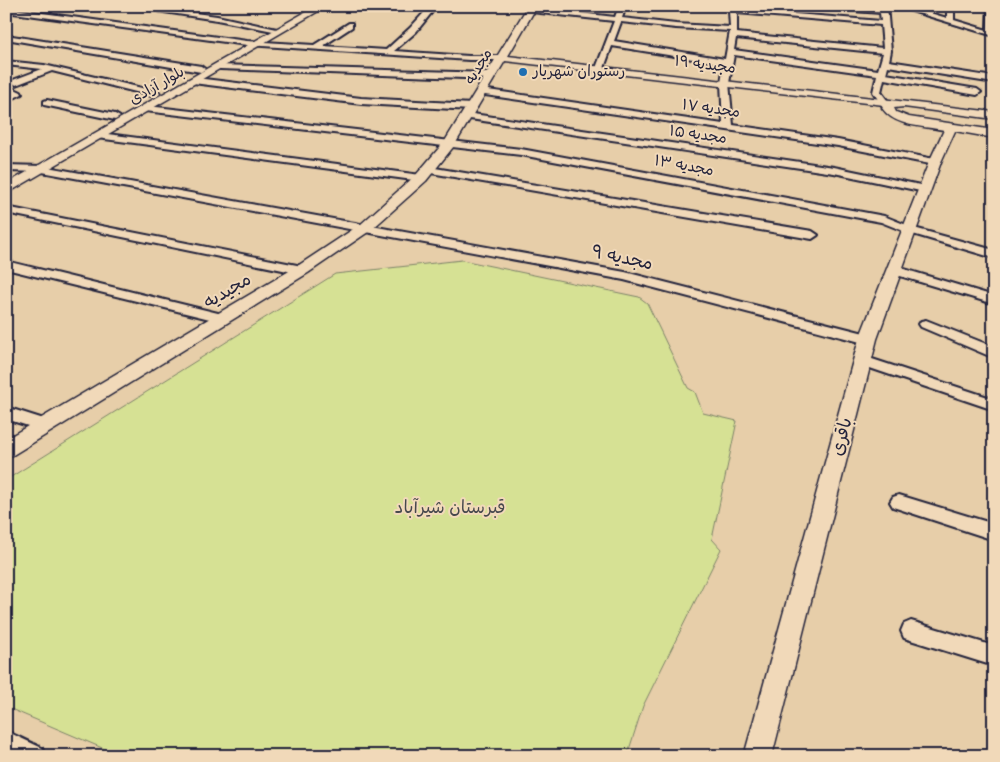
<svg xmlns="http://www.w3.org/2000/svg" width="1000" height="762" font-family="'Indie Flower','Playpen Sans Arabic',sans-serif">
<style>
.green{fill:#d6e194;stroke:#7c8268}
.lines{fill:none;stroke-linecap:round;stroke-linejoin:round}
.minor-casing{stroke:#22223b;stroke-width:4}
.tertiary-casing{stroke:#22223b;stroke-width:3}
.minor{fill:#f1d9b9;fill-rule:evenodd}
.tertiary{fill:#f1d9b9;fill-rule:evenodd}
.poi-dot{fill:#1f6fb2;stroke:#f1d9b9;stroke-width:2}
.labels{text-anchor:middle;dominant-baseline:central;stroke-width:4;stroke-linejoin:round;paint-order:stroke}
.far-street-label{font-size:15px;fill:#22223b;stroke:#f1d9b9}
.far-poi-label{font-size:15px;fill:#22223b;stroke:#f1d9b9;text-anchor:start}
.street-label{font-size:18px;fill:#22223b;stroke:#f1d9b9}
.park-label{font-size:18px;fill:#46484d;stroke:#f1d9b9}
</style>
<rect width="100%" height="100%" fill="#e7cea9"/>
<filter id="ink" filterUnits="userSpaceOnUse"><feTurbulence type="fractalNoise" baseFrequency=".02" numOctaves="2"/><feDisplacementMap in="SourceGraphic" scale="10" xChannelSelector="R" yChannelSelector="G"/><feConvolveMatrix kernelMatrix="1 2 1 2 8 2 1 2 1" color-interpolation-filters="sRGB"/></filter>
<g filter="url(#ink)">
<path class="green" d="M462,260L639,297L647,303L688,388L695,392L703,413L737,421L712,539L721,549L643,706L627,756H121L6,707V480L335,274Z"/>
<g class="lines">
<defs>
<g id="minor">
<path d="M124,6H145L217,16L277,29L273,31L217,20Z"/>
<path d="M430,6H437L416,32L394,51L469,56H501L505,58L504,60H469L247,45L6,12V8L247,41L314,45L349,23H352V27L323,46L386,50L410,28Z"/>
<path d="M512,6H536V8L615,17L619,6H626L622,18L676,24L730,27L729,11L733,9L881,21L880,13L818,8L815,6L880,9V6H887L891,51L889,61L994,77V83L888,66L886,74L977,89L981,92L977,95L884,79L881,92L893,108L888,111L885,110L873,92L877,75L734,55L729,83L733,125L838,140L939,160L940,162L939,164L935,165L838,146L478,94V90L481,89L723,124L721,83L724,64L612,46L604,68L597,70L596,68L614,21L531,12H528V9ZM737,13L881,25L883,48L737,33ZM621,22L676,28L730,31L725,59L614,41ZM736,38L883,53L878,70L734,50Z"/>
<path d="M895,6H906L947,18V6H954V20L987,30L988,6H994V36Z"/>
<path d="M6,35L201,66L205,69L201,72L6,39Z"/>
<path d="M6,61L44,65L159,92L160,94L156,97L52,71L16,85L12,82L13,80L42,69L6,65Z"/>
<path d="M217,65L491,73L495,76L491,79L220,69L216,67Z"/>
<path d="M196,78L361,98L472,104L477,107L472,110L361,104L193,83L192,81Z"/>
<path d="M6,85L21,92L22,94L6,102V96L11,94L6,92Z"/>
<path d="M47,100L115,114L120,117L115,120L44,105V101Z"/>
<path d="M148,106L521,149L884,216L914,228L994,250V258L906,232L881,222L521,155L145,111L143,109Z"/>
<path d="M466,113L834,167L925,186L930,189L925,192L834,173L463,118L461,116Z"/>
<path d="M100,133L421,175L426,178L421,181L97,138L95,136Z"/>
<path d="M6,165L42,166L625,272L868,334L873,336L875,339L873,342L868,344L624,280L42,172L6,171Z"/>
<path d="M429,167L812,231L818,235L812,239L425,172L424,170Z"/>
<path d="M6,207L302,266L308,270L302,274L6,213Z"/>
<path d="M6,261L222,314L227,315L229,318L227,321L222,322L6,269Z"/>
<path d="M894,266L994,296V304L890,273L888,270L890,267Z"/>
<path d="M926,320L994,347V358L921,327L919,324L921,321Z"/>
<path d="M863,356L994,399V410L858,364L856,361L858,358Z"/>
<path d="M6,407L50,421L52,425L50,429L44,431L6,419Z"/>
<path d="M899,495L994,524V540L893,507L890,502L893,497Z"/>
<path d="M911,621L994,646V666L904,638L901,631L904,624Z"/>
<path d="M6,731L42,748L45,756L6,754Z"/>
</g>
<g id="tertiary">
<path d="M316,6H327L6,194V184Z"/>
<path d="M528,6H537L508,56L994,112V119L904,107L894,108L896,112L909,117L994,130V138L955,131L941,162L877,339L772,756H744L859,339L929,162L944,130C923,126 895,127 882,108L884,105L505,61L454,146L426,181L371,230L308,273L13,455L6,457V439L296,267L361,224L416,175L445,141Z"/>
</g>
</defs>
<use href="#minor" class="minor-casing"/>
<use href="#tertiary" class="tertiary-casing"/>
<use href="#minor" class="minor"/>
<use href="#tertiary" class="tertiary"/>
</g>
</g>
<circle class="poi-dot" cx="523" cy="72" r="5"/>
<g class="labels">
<g class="far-street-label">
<text transform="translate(705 65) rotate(7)">مجیدیه ۱۹</text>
<text transform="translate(479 67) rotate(-59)">مجدیه</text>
<text transform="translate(157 86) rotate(-30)">بلوار آزادی</text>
<text transform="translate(711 109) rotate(8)">مجدیه ۱۷</text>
<text transform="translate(698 135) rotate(8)">مجدیه ۱۵</text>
<text transform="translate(684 166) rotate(10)">مجدیه ۱۳</text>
</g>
<g class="far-poi-label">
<text x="533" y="72">رستوران شهریار</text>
</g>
<g class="street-label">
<text transform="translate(622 259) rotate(12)">مجدیه ۹</text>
<text transform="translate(228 292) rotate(-31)">مجیدیه</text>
<text transform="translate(843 437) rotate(-75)">باقری</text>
</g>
<g class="park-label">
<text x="450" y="509">قبرستان شیرآباد</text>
</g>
</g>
<rect width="1000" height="762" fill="none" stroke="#f1d9b9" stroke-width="25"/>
<rect x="12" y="12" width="975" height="737" fill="none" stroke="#22223b" stroke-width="2" filter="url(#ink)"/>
</svg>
